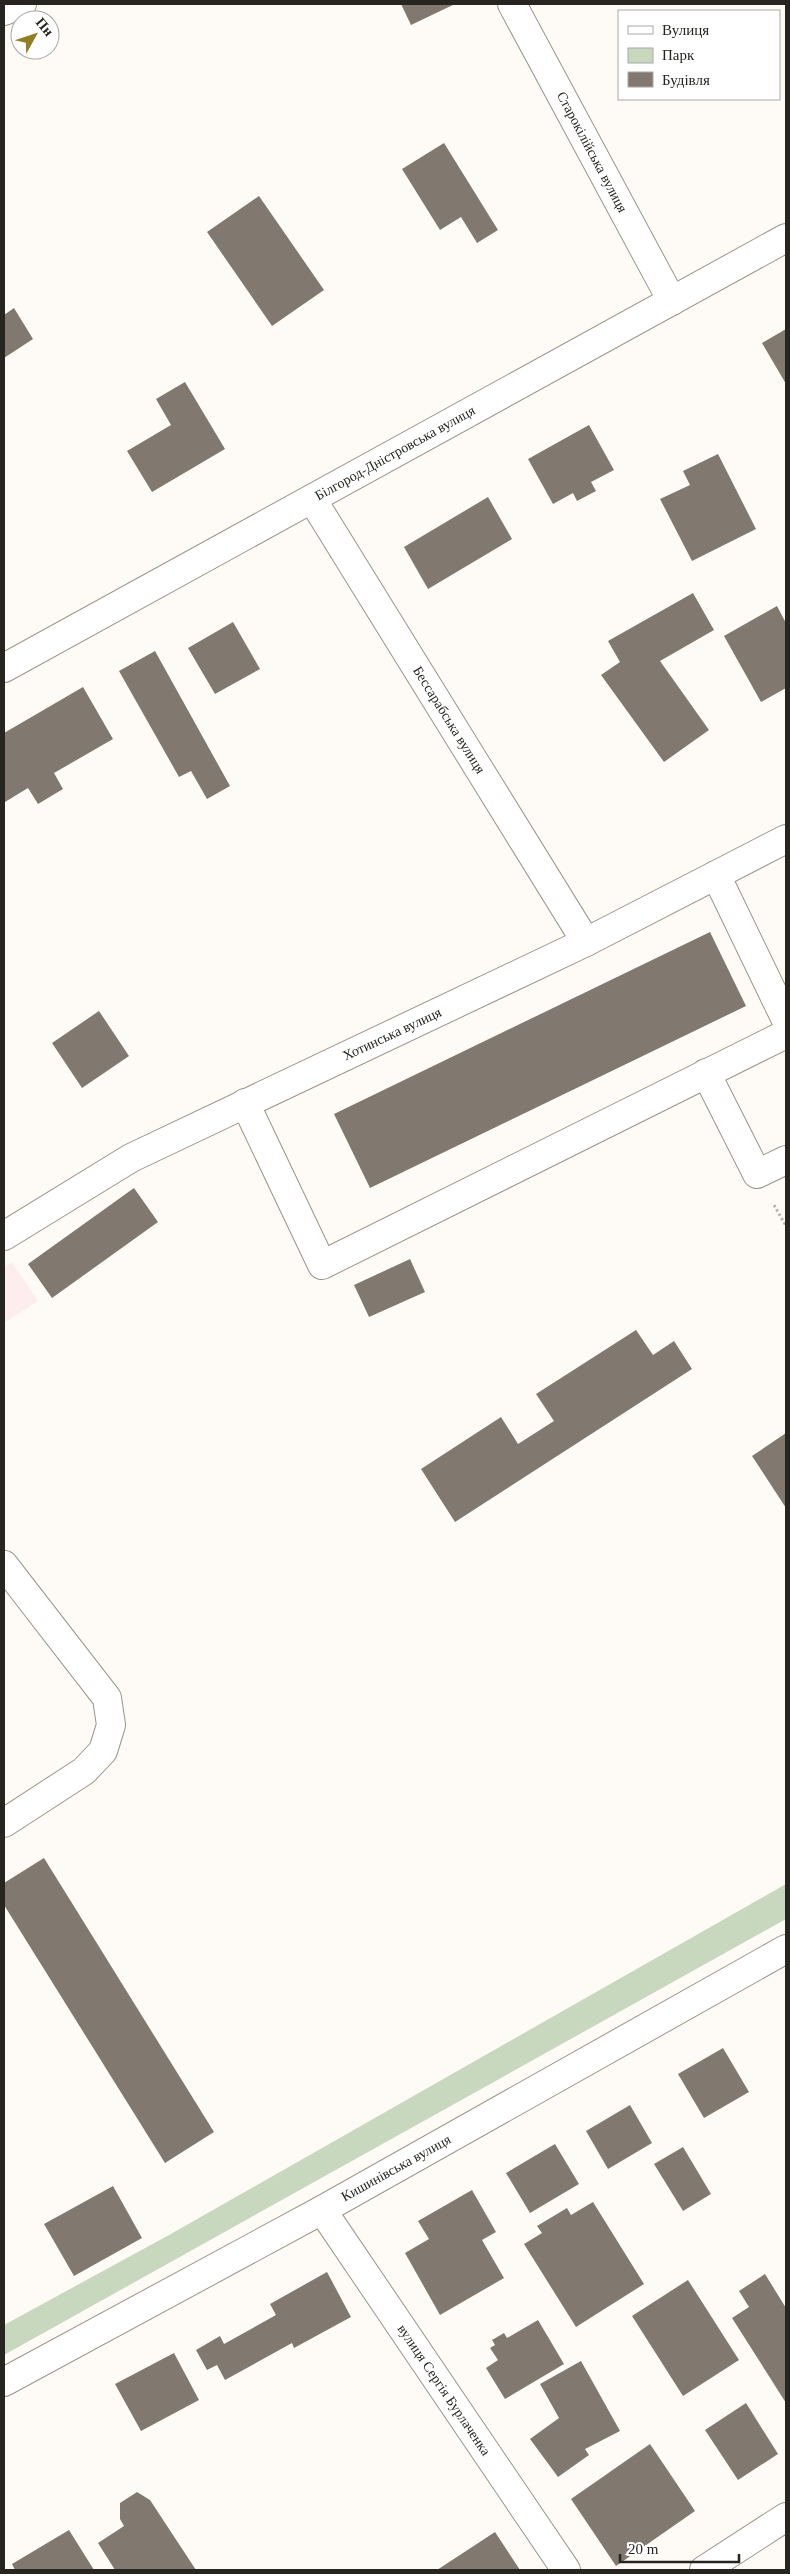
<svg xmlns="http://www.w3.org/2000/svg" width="790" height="2574" font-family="'Times New Roman',serif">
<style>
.industrial{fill:#feedee}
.green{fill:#c8d8bf}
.building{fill:#81796f}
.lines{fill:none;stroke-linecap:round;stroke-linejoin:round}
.minor-casing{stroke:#9c958a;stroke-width:30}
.major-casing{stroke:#9c958a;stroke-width:30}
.path{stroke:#b9b6b1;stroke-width:3;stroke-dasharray:2.5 2.5;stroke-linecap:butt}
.minor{stroke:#fff;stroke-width:28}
.major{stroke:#fff;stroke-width:28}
.labels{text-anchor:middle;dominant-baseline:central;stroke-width:5;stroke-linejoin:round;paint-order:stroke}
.street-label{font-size:14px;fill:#272520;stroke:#fff}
</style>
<rect width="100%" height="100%" fill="#fefbf6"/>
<path class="industrial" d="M12,1262L38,1301L4,1323V1268Z"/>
<path class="green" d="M786,1884V1919L4,2355V2325L169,2235Z"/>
<g class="building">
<path d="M401,4H455L411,25Z"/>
<path d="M444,143L498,230L477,243L461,217L440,230L402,169Z"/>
<path d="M259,196L324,290L272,326L207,232Z"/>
<path d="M14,308L33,339L4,358V315Z"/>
<path d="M786,329V384L762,343Z"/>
<path d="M185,382L225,449L152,492L127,451L171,425L156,399Z"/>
<path d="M589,425L614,470L591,482L596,491L577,501L573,493L553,504L528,459Z"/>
<path d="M718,454L756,529L692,561L660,499L690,485L683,471Z"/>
<path d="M488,497L512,539L428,589L404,547Z"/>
<path d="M693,593L714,630L660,661L709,730L664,762L601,675L620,662L608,641Z"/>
<path d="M777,606L786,623V688L761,702L724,636Z"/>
<path d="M233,622L260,669L215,694L188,648Z"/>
<path d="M155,651L230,786L207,799L191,771L179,777L119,671Z"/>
<path d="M83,687L113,739L54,773L63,789L38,804L28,788L5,802L4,733Z"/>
<path d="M710,932L746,1006L370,1188L334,1114Z"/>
<path d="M99,1011L129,1056L82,1088L52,1043Z"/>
<path d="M134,1188L158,1222L52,1298L28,1264Z"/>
<path d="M410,1259L425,1292L369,1317L354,1285Z"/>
<path d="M636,1330L653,1355L674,1341L692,1369L455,1522L421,1469L501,1417L518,1444L554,1421L536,1394Z"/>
<path d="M786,1433V1508L752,1456Z"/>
<path d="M44,1858L214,2132L165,2163L4,1905V1883Z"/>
<path d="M723,2048L749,2092L704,2118L678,2074Z"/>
<path d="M630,2105L652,2143L608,2169L586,2131Z"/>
<path d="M555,2144L579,2184L530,2213L506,2173Z"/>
<path d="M683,2147L711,2194L683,2211L654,2164Z"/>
<path d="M113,2186L142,2238L74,2276L44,2224Z"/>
<path d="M472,2190L496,2232L482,2240L504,2278L440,2315L405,2253L429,2239L418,2221Z"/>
<path d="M593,2202L644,2284L576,2327L524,2244L542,2233L537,2226L567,2208L571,2215Z"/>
<path d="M327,2272L351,2317L294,2348L292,2343L225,2380L217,2365L207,2370L196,2350L220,2336L224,2344L276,2315L270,2304Z"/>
<path d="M765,2274L786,2308V2403L732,2318L749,2307L739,2291Z"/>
<path d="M688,2280L739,2360L683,2396L632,2316Z"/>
<path d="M538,2320L564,2364L505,2399L486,2368L498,2360L490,2348L495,2345L492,2340L504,2333L507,2338Z"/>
<path d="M174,2353L199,2400L141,2431L115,2384Z"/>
<path d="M581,2361L620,2431L585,2449L589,2455L558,2477L530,2439L559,2418L540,2384Z"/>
<path d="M746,2403L778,2454L738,2480L705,2430Z"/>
<path d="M650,2444L695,2511L616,2566L571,2499Z"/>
<path d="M137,2492L150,2500L196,2570H115L98,2543L124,2526L120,2519V2503Z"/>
<path d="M69,2530L94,2570H15L12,2564Z"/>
<path d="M495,2532L520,2570H437Z"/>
</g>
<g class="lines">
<defs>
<g id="minor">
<path d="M512,4L672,301"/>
<path d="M4,11L22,4"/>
<path d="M312,499L586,942"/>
<path d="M716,875L786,1020"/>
<path d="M706,1073L757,1174L786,1160"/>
<path d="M245,1103L322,1265L786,1034"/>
<path d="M4,1236L131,1158L586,942L786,839"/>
<path d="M4,1565L107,1698L111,1725L103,1751L84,1771L4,1823"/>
<path d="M322,2210L566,2570"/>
<path d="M4,2382L322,2210L786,1949"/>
<path d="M704,2570L786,2517"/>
</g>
<path id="major" d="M4,668L786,238"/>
</defs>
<use href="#minor" class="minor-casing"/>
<use href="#major" class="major-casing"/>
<path class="path" d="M774,1205L786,1226"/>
<use href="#minor" class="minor"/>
<use href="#major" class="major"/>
</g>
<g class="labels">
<g class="street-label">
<text transform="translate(592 152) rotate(62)">Старокілійська вулиця</text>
<text transform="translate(395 453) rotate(-29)">Білгород-Дністровська вулиця</text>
<text transform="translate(449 720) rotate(58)">Бессарабська вулиця</text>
<text transform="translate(392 1034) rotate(-25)">Хотинська вулиця</text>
<text transform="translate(396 2168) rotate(-29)">Кишинівська вулиця</text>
<text transform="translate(444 2390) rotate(56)">вулиця Сергія Бурлаченка</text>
</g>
</g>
<rect width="790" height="2574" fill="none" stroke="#272520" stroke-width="10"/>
<rect x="618" y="10" width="162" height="90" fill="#ffffff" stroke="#a9a8a6"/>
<rect x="628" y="26" width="25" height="8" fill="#ffffff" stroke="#a9a8a6"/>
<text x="662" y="35" font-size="15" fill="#272520">Вулиця</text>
<rect x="628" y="48" width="25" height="15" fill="#c8d8bf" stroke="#a9a8a6"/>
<text x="662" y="60" font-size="15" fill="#272520">Парк</text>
<rect x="628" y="72" width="25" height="15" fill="#81796f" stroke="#a9a8a6"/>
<text x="662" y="85" font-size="15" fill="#272520">Будівля</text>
<g transform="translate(35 35) rotate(50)"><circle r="24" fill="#ffffff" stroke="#a9a8a6"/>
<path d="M0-4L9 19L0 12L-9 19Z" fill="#927e25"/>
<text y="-8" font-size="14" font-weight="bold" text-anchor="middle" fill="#272520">Пн</text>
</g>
<path d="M620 2554v8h119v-8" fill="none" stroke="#272520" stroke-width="2.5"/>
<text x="628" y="2554" font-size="15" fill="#272520" stroke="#ffffff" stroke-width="4" paint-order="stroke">20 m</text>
</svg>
